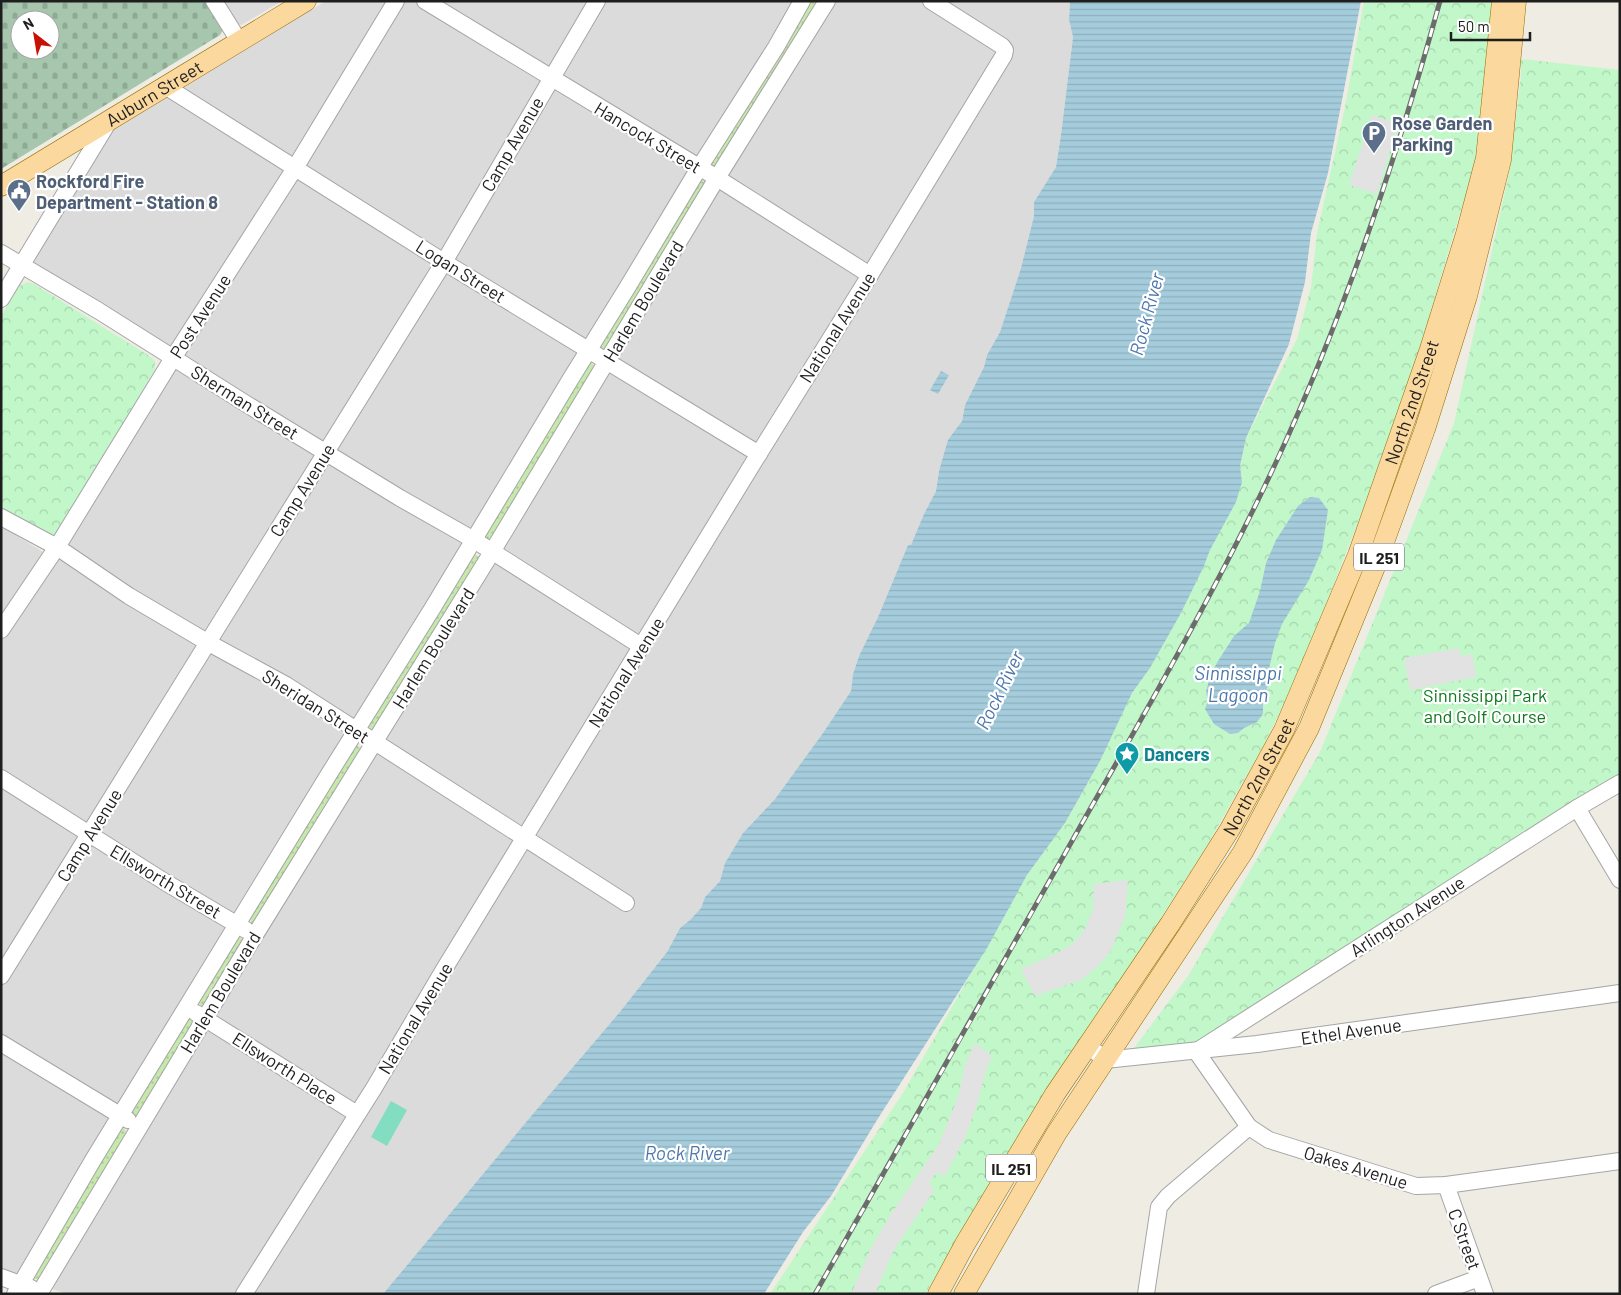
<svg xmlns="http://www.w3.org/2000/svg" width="1621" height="1295" font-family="Barlow,sans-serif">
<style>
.residential{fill:#dcdbdb}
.grass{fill:url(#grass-dots)}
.cemetery{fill:url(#cemetery-stones);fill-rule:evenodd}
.park{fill:url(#park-crowns)}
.pitch{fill:#83ddc0}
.parking{fill:#e2e2e2}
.water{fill:url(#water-rules)}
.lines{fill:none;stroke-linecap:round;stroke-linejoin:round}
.minor-casing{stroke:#a5a5a5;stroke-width:18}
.major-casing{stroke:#956e03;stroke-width:21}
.minor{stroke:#fff;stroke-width:16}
.major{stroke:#fad89e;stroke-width:20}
.rail-casing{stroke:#6c6c6c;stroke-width:5}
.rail{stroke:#fff;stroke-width:3;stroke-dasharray:9;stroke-linecap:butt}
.labels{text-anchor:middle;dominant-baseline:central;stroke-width:4.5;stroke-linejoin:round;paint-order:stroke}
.shield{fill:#fff;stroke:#626262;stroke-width:1}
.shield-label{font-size:16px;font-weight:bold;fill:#1e1e1e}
.street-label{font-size:18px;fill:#1e1e1e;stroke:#fff}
.service-label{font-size:18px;font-weight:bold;fill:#4e5e75;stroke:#fff;text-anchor:start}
.park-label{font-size:18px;fill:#0d7a1d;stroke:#fff}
.culture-label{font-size:18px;font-weight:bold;fill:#0d838f;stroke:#fff;text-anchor:start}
.water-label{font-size:19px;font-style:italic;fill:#4c76ac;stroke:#fff}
</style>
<defs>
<pattern id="grass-dots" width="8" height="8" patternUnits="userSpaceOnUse" patternTransform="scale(1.25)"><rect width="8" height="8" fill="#c5e8ab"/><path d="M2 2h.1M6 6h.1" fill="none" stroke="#a9c793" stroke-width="1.8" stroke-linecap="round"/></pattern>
<pattern id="cemetery-stones" width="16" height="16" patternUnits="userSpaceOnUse" patternTransform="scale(1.25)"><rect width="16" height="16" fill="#a6c7ad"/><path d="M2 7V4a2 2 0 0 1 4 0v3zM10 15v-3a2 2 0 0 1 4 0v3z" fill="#8eaa94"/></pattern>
<pattern id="park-crowns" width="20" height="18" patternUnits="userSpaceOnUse" patternTransform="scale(1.25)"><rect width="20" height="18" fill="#c2f8c9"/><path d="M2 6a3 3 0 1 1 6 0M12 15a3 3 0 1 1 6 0" fill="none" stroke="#a6d4ac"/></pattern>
<pattern id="water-rules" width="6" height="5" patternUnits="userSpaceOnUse" patternTransform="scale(1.25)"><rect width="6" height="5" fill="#a5ccdc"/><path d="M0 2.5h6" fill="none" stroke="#8eafbc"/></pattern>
</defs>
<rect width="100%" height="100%" fill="#efece4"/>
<g class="residential">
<path d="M221,1H282L241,25L237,23Z"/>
<path d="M326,1H794L21,1271L16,1275L1,1273V526L56,560L182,353L37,268L35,265L34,260L102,136Z"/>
<path d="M833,1H1070L1069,20L1073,37L1061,135L1056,167L1034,202V216L1021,268L1000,332L987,355L984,367L965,405L962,420L957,429L939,471L936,491L924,514L911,546L908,545L878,617L859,656L853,674L851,691L823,733L775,799L743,833L725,863L720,881L705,897L701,908L690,920L680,928L667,952L619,1013L532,1115L383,1294H67L50,1288V1284Z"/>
</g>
<g class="grass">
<path d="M809,1H818L715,168L712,167L711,164Z"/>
<path d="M702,180L706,184L605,348L602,349L600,346L699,182Z"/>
<path d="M590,362L595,366V369L490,538L488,541L485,540L484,534Z"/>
<path d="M474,554L479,557L478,560L371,733L367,729L368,726Z"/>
<path d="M356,745L361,748L254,924L251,923L250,916Z"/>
<path d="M240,937L244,942L205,1005L203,1006L200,1005L199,1002L238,938Z"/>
<path d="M189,1019L192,1020L193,1023L139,1114L136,1115L133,1114L132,1111L187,1021Z"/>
<path d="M122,1128L125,1129L126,1133L39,1277L37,1279H34L32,1277L119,1130Z"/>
</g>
<path class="cemetery" d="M1,1H206L223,30L220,35L1,169ZM20,20H50V50H20Z"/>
<g class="park">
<path d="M1364,1H1494L1484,125L1467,190L1416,360L1360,517L1296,681L1261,750L1208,844L1136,957L1034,1112L925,1294H770L903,1093L1027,875L1065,823L1100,761L1116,725L1123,706L1150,668L1181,613L1204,566L1210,550L1242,482L1240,466L1246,438L1297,339L1311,287L1317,233L1345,107Z"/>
<path d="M1521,59L1620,70V783L1196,1051L1131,1052L1188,976L1320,752L1454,423L1510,169L1521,75Z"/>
<path d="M28,282L34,284L151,357L155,361V369L58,534L53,538L1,509V316L19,286Z"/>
</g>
<path class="pitch" d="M391,1101L407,1110L387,1146L371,1137Z"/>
<g class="parking">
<path d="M1372,115L1398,124L1377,194L1349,185Z"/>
<path d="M1459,648L1461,656L1472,654L1476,677L1410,690L1404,658Z"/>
<path d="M1128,880L1125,917L1110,952L1097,967L1081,980L1035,996L1021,969L1059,952L1071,945L1079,937L1086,927L1093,909L1094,884Z"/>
<path d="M975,1043L992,1056L987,1067L975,1111L965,1137L945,1176L936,1173L931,1180L929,1184L935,1189L899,1242L892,1254L875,1294H851L871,1248L891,1214L939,1144L958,1097L966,1062Z"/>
</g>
<g class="water">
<path d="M1070,1H1361L1328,173L1311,233L1305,282L1289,344L1246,438L1240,466L1242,482L1236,502L1210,550L1204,566L1181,613L1150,668L1132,693L1100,761L1065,823L1027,875L987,948L877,1120L831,1196L803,1232L764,1294H383L532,1115L619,1013L667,952L680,928L690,920L701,908L705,897L720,881L725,863L743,833L775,799L823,733L851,691L853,674L859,656L878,617L908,545H911L924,514L936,491L939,471L948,440L962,421L965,405L984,367L987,355L1000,332L1021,268L1034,216V202L1056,167L1061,135L1073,37L1069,20Z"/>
<path d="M941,371L949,375L938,394L930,390Z"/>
<path d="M1310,497L1319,498L1328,510L1322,550L1309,580L1282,624L1275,643L1268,673L1269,684L1263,697V714L1257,722L1244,728L1238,733L1230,734L1214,724L1205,709L1208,701L1206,692L1210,676L1218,661L1234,636L1249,623L1260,591L1266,563L1276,540L1298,506Z"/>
</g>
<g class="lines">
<defs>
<g id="minor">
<path d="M214,1L239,41"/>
<path d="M425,1L717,178L870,275"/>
<path d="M165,86L444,262L759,454"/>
<path d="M1,253L99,311L248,405L400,498L474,540L641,646"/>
<path d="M1,299L109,121"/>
<path d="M1,517L57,547L129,596L207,642L286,685L626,903"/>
<path d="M1,630L57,547L173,358L295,168L396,1"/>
<path d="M1,778L165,882L246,930"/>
<path d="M1577,808L1620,880"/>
<path d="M1,976L444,262L597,1"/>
<path d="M196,1013L357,1114"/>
<path d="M1,1043L128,1120"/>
<path d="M1088,1045L1105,1060L1257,1044L1620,993"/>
<path d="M1200,1049L1577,808L1620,783"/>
<path d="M1196,1051L1249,1127L1269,1140L1416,1186L1446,1185L1620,1161"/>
<path d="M1446,1185L1485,1294"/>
<path d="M1,1277L31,1288"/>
<path d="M15,1294L93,1160L329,774L432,609L570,380L627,288L699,168L776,47L802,1"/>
<path d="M39,1294L255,935L492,552L717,178L827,1"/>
<path d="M244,1294L374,1088L443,971L755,460L870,275L1004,55L1005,50L1002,46L931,1"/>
<path d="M1146,1294L1159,1207L1168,1196L1249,1127"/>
<path d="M1436,1294L1479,1278"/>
</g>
<g id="major">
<path id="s1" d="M1,186L306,1"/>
<path id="s2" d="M938,1294L965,1244L1055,1094L1170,924L1230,829L1284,730L1358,555L1430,349L1466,234L1486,158L1502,1"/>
<path d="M964,1294L1056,1134L1243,852L1309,728L1375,567L1425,429L1467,296L1501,160L1516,1"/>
</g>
</defs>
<use href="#minor" class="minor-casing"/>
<use href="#major" class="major-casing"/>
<use href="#minor" class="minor"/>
<use href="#major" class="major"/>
<defs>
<path id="rail" d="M815,1294C901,1143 987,992 1072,841C1144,714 1217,590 1278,458C1346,311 1397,157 1440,1"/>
</defs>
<use href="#rail" class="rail-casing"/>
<use href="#rail" class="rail"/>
</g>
<defs>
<symbol id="parking-pin" viewBox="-11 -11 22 30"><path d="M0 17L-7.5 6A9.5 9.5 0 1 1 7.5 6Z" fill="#5c6f8a" stroke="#fff"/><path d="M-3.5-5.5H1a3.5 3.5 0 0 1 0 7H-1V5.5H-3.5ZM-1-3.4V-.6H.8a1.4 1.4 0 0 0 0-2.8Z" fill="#fff"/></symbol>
<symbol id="civic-pin" viewBox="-11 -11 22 30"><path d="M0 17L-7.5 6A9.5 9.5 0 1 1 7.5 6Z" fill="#5c6f8a" stroke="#fff"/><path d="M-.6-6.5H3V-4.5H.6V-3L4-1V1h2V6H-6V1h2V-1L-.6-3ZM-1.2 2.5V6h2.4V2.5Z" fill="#fff"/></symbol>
<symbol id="sight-pin" viewBox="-11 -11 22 30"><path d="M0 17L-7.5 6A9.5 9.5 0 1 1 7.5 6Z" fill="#0f9aa8" stroke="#fff"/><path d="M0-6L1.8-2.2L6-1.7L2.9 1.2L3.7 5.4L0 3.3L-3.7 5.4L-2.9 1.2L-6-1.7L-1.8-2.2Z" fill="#fff"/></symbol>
</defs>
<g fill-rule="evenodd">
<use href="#parking-pin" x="1360" y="119" width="28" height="38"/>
<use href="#civic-pin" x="5" y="177" width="28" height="38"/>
<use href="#sight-pin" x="1113" y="740" width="28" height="38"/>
</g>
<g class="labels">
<g class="shield">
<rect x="1354" y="543.5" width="50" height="27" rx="4"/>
<rect x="986" y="1154.5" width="50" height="27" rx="4"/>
</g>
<g class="shield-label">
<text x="1379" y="557">IL 251</text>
<text x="1011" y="1168">IL 251</text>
</g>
<g class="street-label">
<text stroke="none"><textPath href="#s1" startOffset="179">Auburn Street</textPath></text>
<text transform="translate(648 137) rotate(31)">Hancock Street</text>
<text transform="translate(512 144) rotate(-60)">Camp Avenue</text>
<text transform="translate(461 271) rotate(32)">Logan Street</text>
<text transform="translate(643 301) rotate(-59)">Harlem Boulevard</text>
<text transform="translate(200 316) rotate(-57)">Post Avenue</text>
<text transform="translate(837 327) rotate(-58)">National Avenue</text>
<text transform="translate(245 402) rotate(32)">Sherman Street</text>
<text stroke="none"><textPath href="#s2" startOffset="1014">North 2nd Street</textPath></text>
<text transform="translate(302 490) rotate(-58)">Camp Avenue</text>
<text transform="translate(433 648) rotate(-58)">Harlem Boulevard</text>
<text transform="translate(626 672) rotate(-58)">National Avenue</text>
<text transform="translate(316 706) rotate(32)">Sheridan Street</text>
<text stroke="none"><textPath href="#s2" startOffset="609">North 2nd Street</textPath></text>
<text transform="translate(89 835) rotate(-58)">Camp Avenue</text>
<text transform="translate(166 881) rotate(31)">Ellsworth Street</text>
<text transform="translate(1407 916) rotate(-33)">Arlington Avenue</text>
<text transform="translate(220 992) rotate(-59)">Harlem Boulevard</text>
<text transform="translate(415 1018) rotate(-59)">National Avenue</text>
<text transform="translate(1351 1031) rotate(-8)">Ethel Avenue</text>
<text transform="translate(285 1068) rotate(32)">Ellsworth Place</text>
<text transform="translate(1356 1167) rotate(17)">Oakes Avenue</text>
<text transform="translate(1465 1239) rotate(70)">C Street</text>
</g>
<g class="service-label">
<text x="1392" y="123">Rose Garden<tspan x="1392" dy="21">Parking</tspan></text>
<text x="36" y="181">Rockford Fire<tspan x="36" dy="21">Department - Station 8</tspan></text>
</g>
<g class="park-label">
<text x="1485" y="695">Sinnissippi Park<tspan x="1485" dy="21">and Golf Course</tspan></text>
</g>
<g class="culture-label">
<text x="1144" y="754">Dancers</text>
</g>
<g class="water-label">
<text transform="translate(1146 314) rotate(-75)">Rock River</text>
<text x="1238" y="672">Sinnissippi<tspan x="1238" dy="22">Lagoon</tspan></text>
<text transform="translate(999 690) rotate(-64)">Rock River</text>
<text x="687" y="1152">Rock River</text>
</g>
</g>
<rect width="1621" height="1295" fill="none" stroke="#1e1e1e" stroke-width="5"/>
<g transform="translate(35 35) rotate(329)"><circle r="24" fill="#ffffff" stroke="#a5a5a5"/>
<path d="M0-4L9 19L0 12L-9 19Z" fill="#c81004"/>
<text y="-8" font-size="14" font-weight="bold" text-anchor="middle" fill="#1e1e1e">N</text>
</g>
<path d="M1451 32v8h79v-8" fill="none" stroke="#1e1e1e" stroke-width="2.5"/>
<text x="1458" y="32" font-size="15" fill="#1e1e1e" stroke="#ffffff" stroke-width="4" paint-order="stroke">50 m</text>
</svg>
